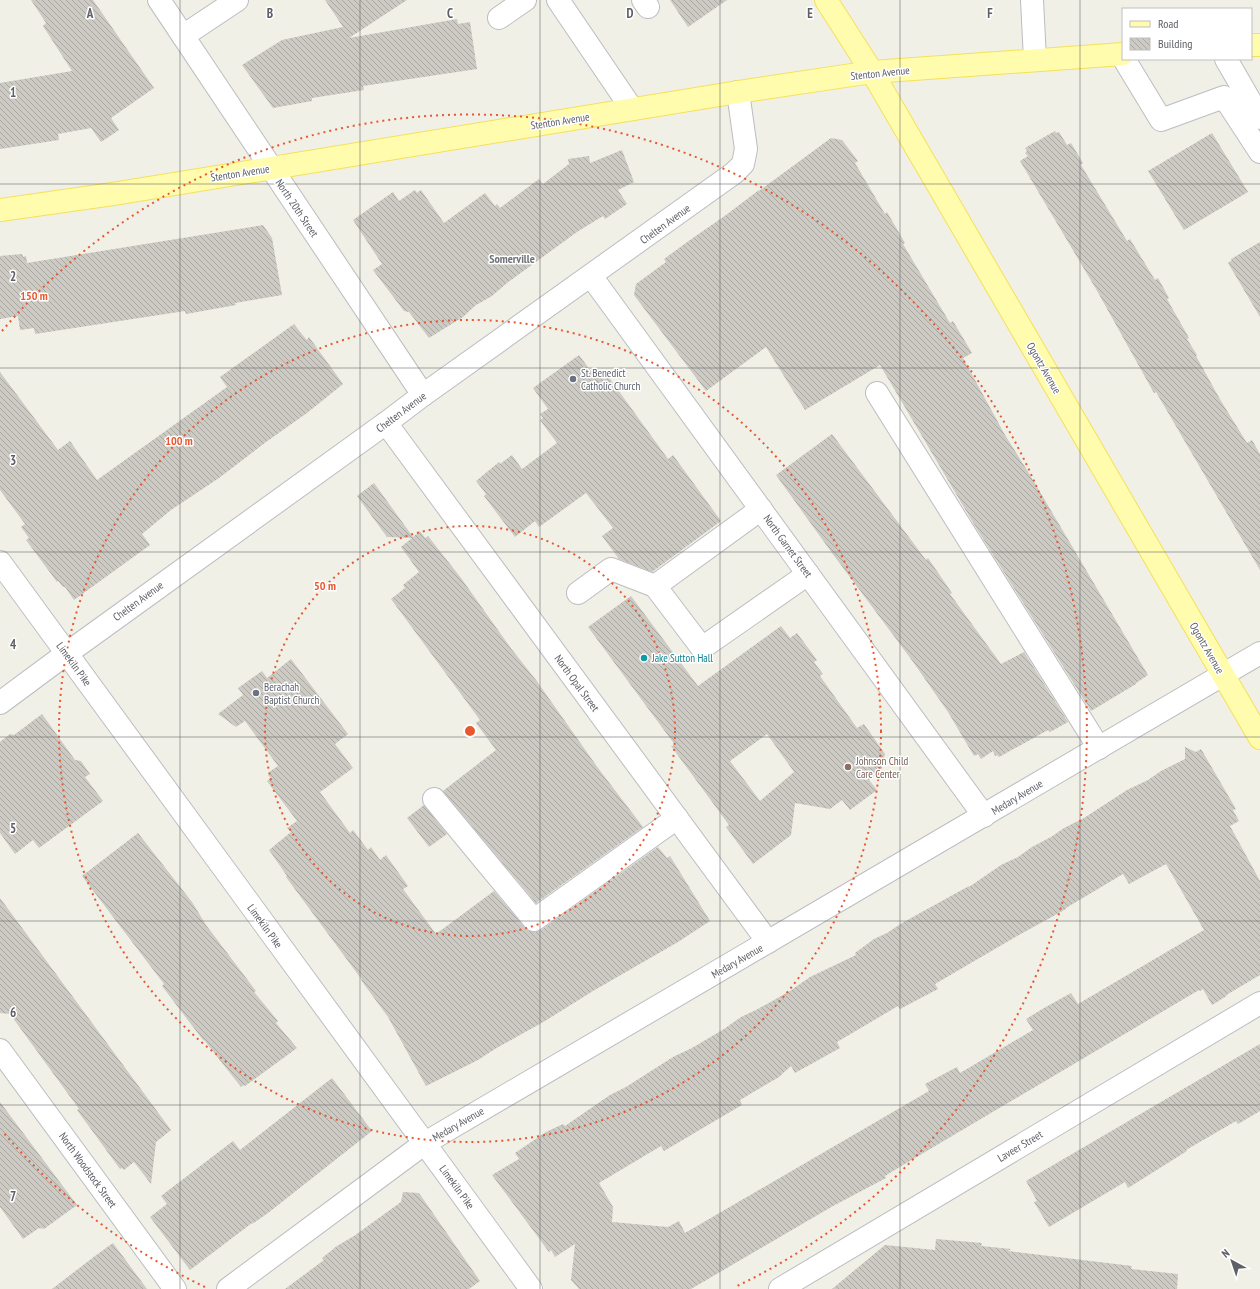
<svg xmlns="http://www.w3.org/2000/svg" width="1260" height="1289" font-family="'PT Sans Narrow',sans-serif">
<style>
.building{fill:url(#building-back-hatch);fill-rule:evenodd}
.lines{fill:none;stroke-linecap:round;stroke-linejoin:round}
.minor-casing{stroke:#bbbdc2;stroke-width:24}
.major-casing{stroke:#f6e059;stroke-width:24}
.minor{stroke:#fff;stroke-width:22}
.major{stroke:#fffdad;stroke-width:22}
.grid{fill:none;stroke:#5e6067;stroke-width:1;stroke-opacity:0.55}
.ring{fill:none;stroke:#e95730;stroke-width:2;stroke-dasharray:2 4}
.worship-dot{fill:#6b7280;stroke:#fff;stroke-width:1.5}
.culture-dot{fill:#0f9aa8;stroke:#fff;stroke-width:1.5}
.education-dot{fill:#8d6e63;stroke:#fff;stroke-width:1.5}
.labels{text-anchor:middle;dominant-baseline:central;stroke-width:3;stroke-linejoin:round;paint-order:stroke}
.street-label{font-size:11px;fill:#5e6067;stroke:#fff}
.worship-label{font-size:11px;fill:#5b616d;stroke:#fff;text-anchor:start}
.culture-label{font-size:11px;fill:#0d838f;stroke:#fff;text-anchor:start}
.education-label{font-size:11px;fill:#785e54;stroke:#fff;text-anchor:start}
.neighbourhood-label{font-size:12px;font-weight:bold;fill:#6f7279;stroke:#fff}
.grid-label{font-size:13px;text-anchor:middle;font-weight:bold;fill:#5e6067;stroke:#fff;stroke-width:3;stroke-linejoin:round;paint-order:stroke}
.centre{fill:#e95730;stroke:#fff;stroke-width:2}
.ring-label{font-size:12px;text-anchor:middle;font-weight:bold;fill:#e95730;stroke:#fff;stroke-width:3;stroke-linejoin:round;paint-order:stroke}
</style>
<defs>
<pattern id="building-back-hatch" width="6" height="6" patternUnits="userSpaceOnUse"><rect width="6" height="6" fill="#cccac3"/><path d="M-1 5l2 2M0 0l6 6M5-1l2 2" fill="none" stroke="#a9a7a2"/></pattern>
</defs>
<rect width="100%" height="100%" fill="#f0f0e6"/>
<g class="building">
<path d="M31,0H93L154,88L111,118L119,130L101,142L91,128L58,134L59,140L0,149V83L72,71L43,26L46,23Z"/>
<path d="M325,0H407L349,38L457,19L458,24L470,22L477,69L363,86L364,90L312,98V101L273,108L242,65L282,40L343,27Z"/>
<path d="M670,0H727L688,27Z"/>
<path d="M1055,131L1056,133L1059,132L1067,145L1071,143L1083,163L1081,165L1127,241L1130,239L1155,280L1158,278L1169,298L1167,299L1189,338L1187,339L1197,355L1196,356L1221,401L1247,443L1252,440L1260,454V570L1156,392L1154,393L1096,289L1020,161L1028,156L1025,153L1027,151L1025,148Z"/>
<path d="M1212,133L1248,192L1184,230L1148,171Z"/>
<path d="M831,138L842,140L858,161L855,163L885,214L887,212L905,243L903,244L950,323L953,321L972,353L963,358L1005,435L1030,475L1148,675L1136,683V684L1091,711L975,526L880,365L805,410L766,347L706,391L634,295L636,284L666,262L664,259L690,240L726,215L759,190V191Z"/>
<path d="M622,150L634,182L618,190L627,204L605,219L603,216L577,232L507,283L492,296L476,305L463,317L429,338L409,312L404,311L373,270L382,264L353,220L393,192L399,201L415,190L417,193L421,190L444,223L485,193L495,206L497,204L500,208L539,179L543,184L569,164L568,159L589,156L590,163Z"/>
<path d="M263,225L272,238L282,295L235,303L236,305L186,314L185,311L35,334L34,328L20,330L18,316L0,319V256L22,254L23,257L26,256L27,263Z"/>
<path d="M1260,242V317L1228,263L1232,260L1231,259Z"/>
<path d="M294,324L305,338L307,340L309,337L343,384L307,413L266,442L219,478L171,510L142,534L150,545L74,600L65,587H63L58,581L57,582L26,540L29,538L21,527L25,524L0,490V372L58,450L70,441L97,480L227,387L220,377Z"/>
<path d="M579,355L593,374L599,370L602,374L605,372L668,459L673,455L721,521L652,572L619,559L602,536L613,528L586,493L539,527L535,521L515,537L484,496L486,494L476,481L499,462L500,464L512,455L522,469L557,443L540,420L543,418L540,414L548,409L533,388Z"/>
<path d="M832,434L926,560L928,558L952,593L950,594L1001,664L1024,652L1068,722L1050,732L1048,730L999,757L997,755L995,756L993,751L981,759L978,754L974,756L948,712L911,659L832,553L776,475Z"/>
<path d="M374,483L413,537L420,531L425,538L428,536L461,578L510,647L536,680L598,768L643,827L536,903L443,791L496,750L476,723L480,720L391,599L405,588L403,585L419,572L401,547L412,538L387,537L357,496Z"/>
<path d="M631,596L698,686L781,626L790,638L797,633L817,660L814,662L823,674L820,676L857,728L864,724L885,754L881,771L869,780L877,790L850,810L842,800L830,809L795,803L791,835L753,864L726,827L729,825L671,746L675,745L588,627ZM767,734L794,772L760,801L730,761Z"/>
<path d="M291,659L348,734L335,744L353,768L320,792L350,833L353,830L368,850L371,847L380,860L386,855L408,886L403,889L436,934L494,891L525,928L529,931L535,932L541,930L658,847L667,858L670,856L710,921L678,942L593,991L545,1021L495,1049L478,1060L426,1086L388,1017L361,980H362L286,877L287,876L269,850L291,832L287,828L297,821L267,781L271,778L268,775L270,774L269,772L278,766L245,721L236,727L218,714L243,695L238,688L262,671L267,678Z"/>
<path d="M42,714L75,760L81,761L90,774L85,777L103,801L39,848L33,840L15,854L0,833V742L10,734L14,735Z"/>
<path d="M1185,747L1196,752L1201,749L1236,809L1233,810L1239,821L1230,826L1260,881V975L1228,994L1225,997L1212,1005L1203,989L1200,991L1199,990L903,1165L885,1176L886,1178L833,1206L691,1289H579L571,1280L575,1244L555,1257L551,1250L549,1252L492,1175L519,1159L515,1153L546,1132L563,1124L565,1126L610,1095L626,1087L673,1057L692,1048L724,1029L741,1017L756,1010L790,991L810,977L856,955L855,953L874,939L887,933L902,923L969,886V887L1001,865L1018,857L1032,847L1051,837L1064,828L1084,818L1127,790L1148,780L1161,771L1185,759ZM1166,864L1204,930L1078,1004L1071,993L1044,1008L1026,1019L1033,1030L960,1073L957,1067L925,1084L929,1091L685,1233L679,1221L668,1227L612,1222L613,1207L599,1183L661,1146L664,1151L730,1112L742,1105L740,1100L779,1077L791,1066L795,1073L840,1048L837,1042L898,1006L900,1009L938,989L935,984L1019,935L1066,909V908L1123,874L1129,884Z"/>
<path d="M424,805L447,834L429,847L407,818Z"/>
<path d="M138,833L192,902L206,925L256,991L254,992L278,1021L276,1023L297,1048L245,1086L244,1085L241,1087L204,1040H203L162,986L164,984L82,876Z"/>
<path d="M0,898L171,1130L156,1142L151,1184L134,1162L124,1170L122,1168L120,1169L77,1110L79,1109L10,1014L0,1013Z"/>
<path d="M1260,1044V1111L1238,1124L1236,1121L1186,1150L1187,1151L1128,1188L1125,1182L1049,1227L1034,1202L1037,1201L1026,1181Z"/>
<path d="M332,1078L372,1131L268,1213L252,1224V1223L190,1270L150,1217L167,1204L161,1196L233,1141L240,1150Z"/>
<path d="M0,1102L77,1205L44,1229L39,1228L23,1239L0,1207Z"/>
<path d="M403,1192L419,1193L480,1281L469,1289H285L324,1260L322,1258L337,1246L354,1236L401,1202Z"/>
<path d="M936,1239L982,1243L981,1246L1011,1249L1008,1251L1132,1266L1131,1269L1178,1274L1177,1289H832L885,1245L935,1250Z"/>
<path d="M113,1243L147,1289H52L95,1256Z"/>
</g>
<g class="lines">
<defs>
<g id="minor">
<path d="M159,0L423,395"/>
<path d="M558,0L632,109"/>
<path d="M643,0L648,7"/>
<path d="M1032,0L1035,60"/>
<path d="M499,18L525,0"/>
<path d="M183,36L237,0"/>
<path d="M1124,59L1161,120L1224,97L1260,152"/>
<path d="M1226,59L1260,118"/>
<path d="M591,276L984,816"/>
<path d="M877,393L1099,748"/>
<path d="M386,423L768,942"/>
<path d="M761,509L655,586L702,648L808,574"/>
<path d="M0,562L531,1289"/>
<path d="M578,593L611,569L655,586"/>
<path d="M0,703L66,654L386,423L423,395L734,173L743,164L746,149L738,92"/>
<path d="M434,799L534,920L677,818"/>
<path d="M0,1050L175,1289"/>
<path d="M228,1289L425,1143L1260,653"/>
<path d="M780,1289L1260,1003"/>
</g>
<g id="major">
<path d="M826,0L872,72L1260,738"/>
<path d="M1251,45H1260"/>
<path d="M0,210L113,194L738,92L872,72L1123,54"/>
</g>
</defs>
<use href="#minor" class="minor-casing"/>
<use href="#major" class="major-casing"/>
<use href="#minor" class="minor"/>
<use href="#major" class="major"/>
</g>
<path class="grid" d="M180,0V1289M360,0V1289M540,0V1289M720,0V1289M900,0V1289M1080,0V1289M0,184H1260M0,368H1260M0,552H1260M0,737H1260M0,921H1260M0,1105H1260"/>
<g class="ring">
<circle cx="470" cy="731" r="205"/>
<circle cx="470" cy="731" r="411"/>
<path d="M205 1287A616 616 0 0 1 2 1131M2 331A616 616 0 1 1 735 1287"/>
</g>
<g class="worship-dot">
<circle cx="573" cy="379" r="4"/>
<circle cx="256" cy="693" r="4"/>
</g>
<circle class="culture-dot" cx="644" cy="658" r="4"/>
<circle class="education-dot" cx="848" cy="767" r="4"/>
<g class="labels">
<g class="street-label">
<text transform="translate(880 73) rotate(-6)">Stenton Avenue</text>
<text transform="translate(560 121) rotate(-9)">Stenton Avenue</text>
<text transform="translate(240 173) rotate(-9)">Stenton Avenue</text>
<text transform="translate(297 208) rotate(56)">North 20th Street</text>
<text transform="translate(665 224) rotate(-36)">Chelten Avenue</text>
<text transform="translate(1044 368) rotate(60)">Ogontz Avenue</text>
<text transform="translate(401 412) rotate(-37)">Chelten Avenue</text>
<text transform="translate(788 546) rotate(54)">North Garnet Street</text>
<text transform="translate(138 601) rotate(-36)">Chelten Avenue</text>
<text transform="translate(1207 648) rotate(60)">Ogontz Avenue</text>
<text transform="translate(74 664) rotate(54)">Limekiln Pike</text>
<text transform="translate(577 683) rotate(54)">North Opal Street</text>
<text transform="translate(1017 797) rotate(-31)">Medary Avenue</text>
<text transform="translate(265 926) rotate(54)">Limekiln Pike</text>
<text transform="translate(737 961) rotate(-30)">Medary Avenue</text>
<text transform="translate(458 1124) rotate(-30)">Medary Avenue</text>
<text transform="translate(1020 1146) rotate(-31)">Laveer Street</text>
<text transform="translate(88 1170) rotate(54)">North Woodstock Street</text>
<text transform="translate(457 1187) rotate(54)">Limekiln Pike</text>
</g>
<g class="worship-label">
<text x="581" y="373">St. Benedict<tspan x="581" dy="13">Catholic Church</tspan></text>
<text x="264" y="687">Berachah<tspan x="264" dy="13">Baptist Church</tspan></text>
</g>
<g class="culture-label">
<text x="652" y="658">Jake Sutton Hall</text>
</g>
<g class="education-label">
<text x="856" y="761">Johnson Child<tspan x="856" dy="13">Care Center</tspan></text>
</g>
<g class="neighbourhood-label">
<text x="512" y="258">Somerville</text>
</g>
</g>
<g class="grid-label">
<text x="90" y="18">A</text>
<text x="270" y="18">B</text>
<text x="450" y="18">C</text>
<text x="630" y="18">D</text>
<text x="810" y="18">E</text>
<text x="990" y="18">F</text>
<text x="13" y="97">1</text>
<text x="13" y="281">2</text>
<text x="13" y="465">3</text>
<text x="13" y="649">4</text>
<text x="13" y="833">5</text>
<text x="13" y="1017">6</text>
<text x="13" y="1201">7</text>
</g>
<circle cx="470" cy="731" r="6" class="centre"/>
<g class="ring-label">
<text x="34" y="300">150 m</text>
<text x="179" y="445">100 m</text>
<text x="325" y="590">50 m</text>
</g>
<rect x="1122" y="8" width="130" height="52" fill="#ffffff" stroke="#bfbfc2"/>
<rect x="1130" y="21" width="20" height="6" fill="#fffdad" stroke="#bfbfc2"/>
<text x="1158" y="28" font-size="12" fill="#5e6067">Road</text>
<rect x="1130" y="38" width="20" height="12" fill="url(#building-back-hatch)" stroke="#bfbfc2"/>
<text x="1158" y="48" font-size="12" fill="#5e6067">Building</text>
<g transform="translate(1232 1261) rotate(320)" stroke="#ffffff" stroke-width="3" paint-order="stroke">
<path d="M0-3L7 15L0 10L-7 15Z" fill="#5e6067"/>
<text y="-6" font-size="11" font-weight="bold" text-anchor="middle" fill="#5e6067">N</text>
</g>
</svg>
